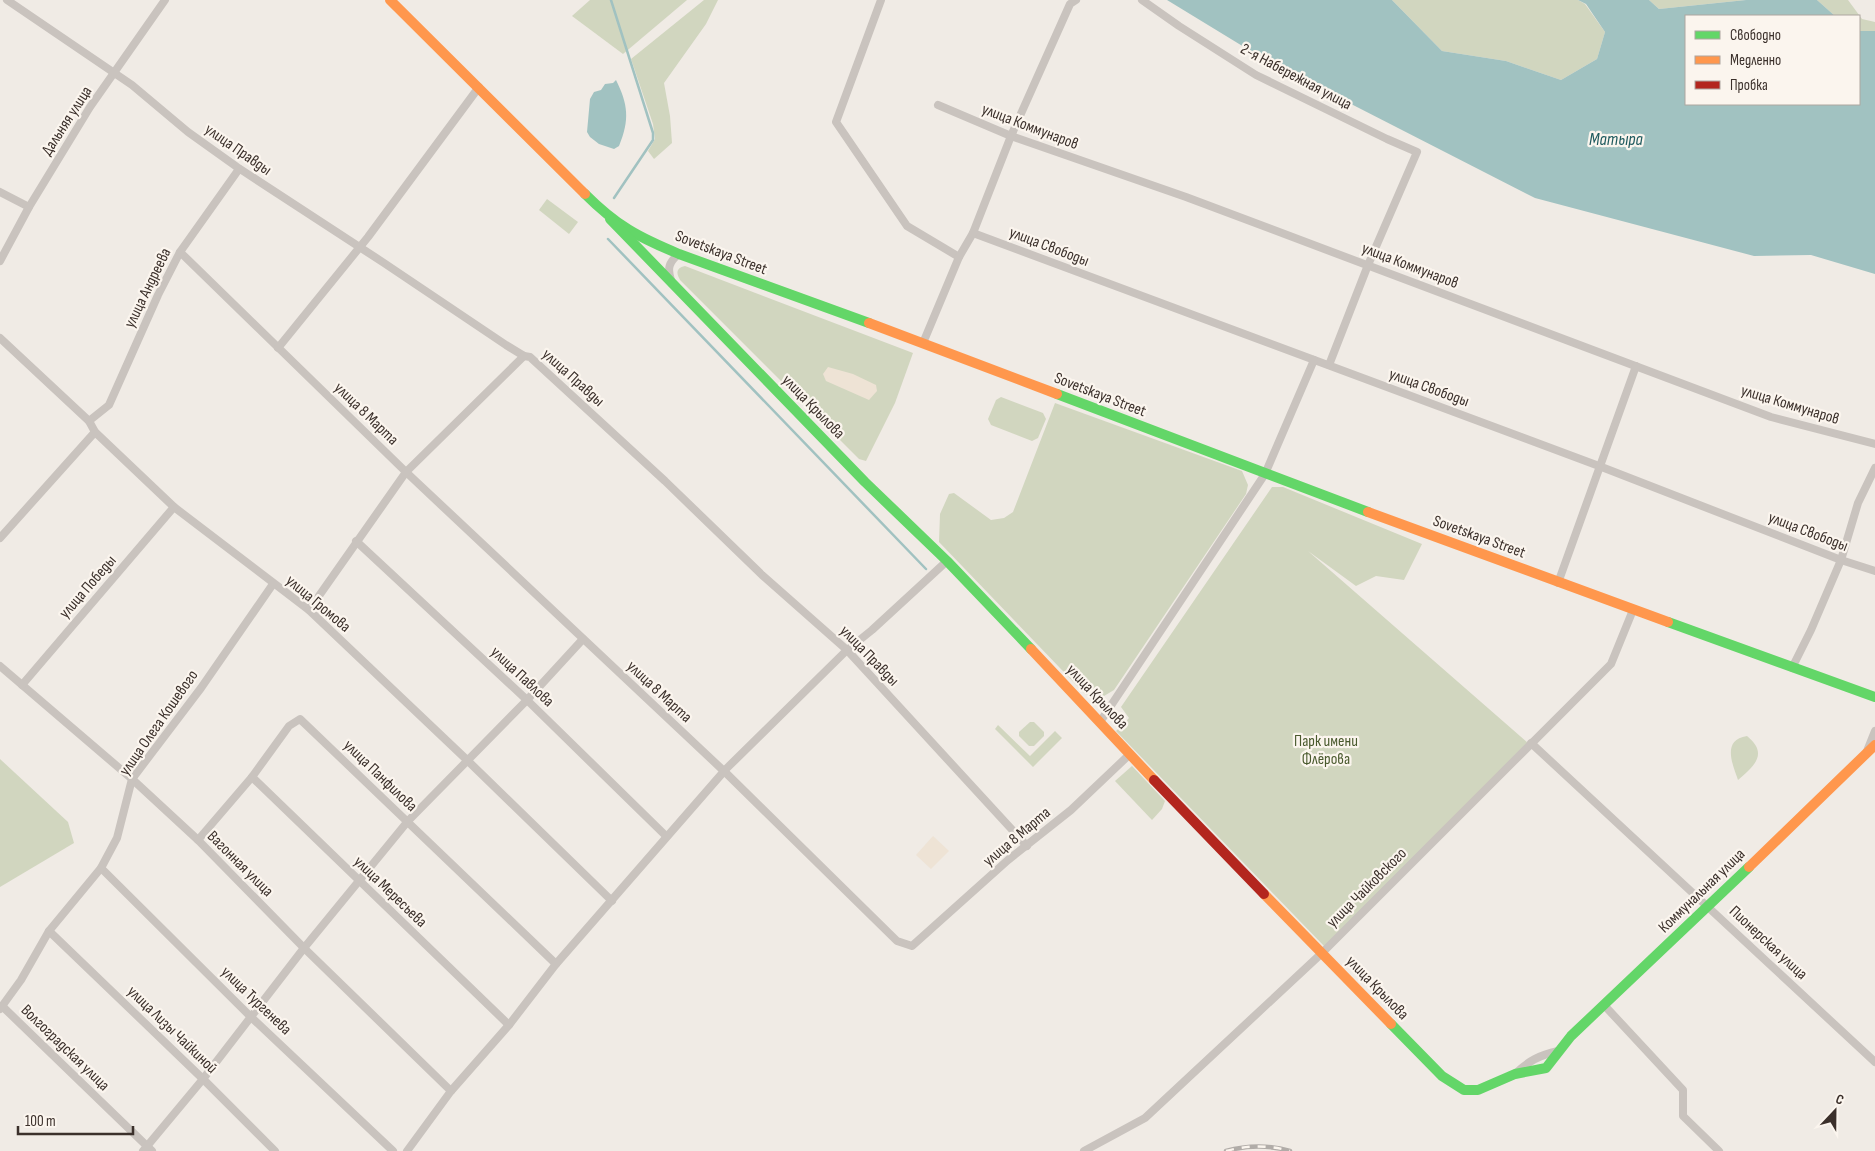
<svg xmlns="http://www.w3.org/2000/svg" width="1875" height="1151" font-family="'Sofia Sans Condensed',sans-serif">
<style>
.green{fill:#d1d6bf}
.plaza{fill:#eee3d5}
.water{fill:#a1c2c1}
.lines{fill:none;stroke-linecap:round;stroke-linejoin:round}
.stream{stroke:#a1c2c1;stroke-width:2.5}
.street{stroke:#c9c3be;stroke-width:8}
.fast{stroke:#63d668;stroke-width:10}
.slow{stroke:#ff974d;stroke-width:10}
.jam{stroke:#b3261e;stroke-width:10}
.rail-casing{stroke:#b1aca8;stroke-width:4.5}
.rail{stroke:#fbf5ee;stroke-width:2.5;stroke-dasharray:8;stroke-linecap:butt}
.labels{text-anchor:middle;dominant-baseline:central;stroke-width:4.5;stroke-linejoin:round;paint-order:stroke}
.street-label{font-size:16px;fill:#3b302b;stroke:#fbf5ee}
.park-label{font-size:16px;fill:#4a5a2e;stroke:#fbf5ee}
.water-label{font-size:18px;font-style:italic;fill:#1f5a5e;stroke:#fbf5ee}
</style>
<rect width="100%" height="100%" fill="#f0ebe5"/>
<g class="green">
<path d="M590,0H687L623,54L572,16Z"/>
<path d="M704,0H718L706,24L664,83L670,116L672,143L654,159L648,151L655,139L653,124L631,59Z"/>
<path d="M1392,0H1578L1585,4L1605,32L1597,59L1561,80L1506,61L1442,51Z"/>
<path d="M1649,0H1746L1659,9Z"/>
<path d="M1817,0H1848L1862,19L1875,22V31H1859V16H1835Z"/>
<path d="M547,199L578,222L569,234L539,210Z"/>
<path d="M685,266L913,353L895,403L866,461L859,459L680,280C676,273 676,268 685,266Z"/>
<path d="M1001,397L1043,413L1046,419L1038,438L1032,441L991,425L988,419L996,400Z"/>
<path d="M1055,403L1242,471L1248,485L1246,494L1114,690L1104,696L1093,699L1084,693L939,542L940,514L949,494L954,493L991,520L1004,518L1013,512Z"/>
<path d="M1272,487H1283L1422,544L1404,580L1376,576L1356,586L1308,551L1528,743L1325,947L1116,731L1129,718L1121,707Z"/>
<path d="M1030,722H1034L1044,732V736L1034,746H1029L1019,736V732Z"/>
<path d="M998,725L1030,756L1055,731L1062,738L1033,767L995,729Z"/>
<path d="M1747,736C1769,754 1754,766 1738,780C1733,765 1721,740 1747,736Z"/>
<path d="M0,759L68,822L74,843L0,887Z"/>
<path d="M1132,766L1165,801L1162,809L1152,820L1115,781Z"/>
</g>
<g class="plaza">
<path d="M828,367L853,374L876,385L877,391L869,400L826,381L823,374Z"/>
<path d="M933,836L949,851L931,869L916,855Z"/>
</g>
<g class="water">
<path d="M1167,0H1392L1442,51L1506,61L1561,80L1597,59L1605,32L1586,4L1578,0H1649L1659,9L1746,0H1817L1835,16H1686V104H1859V31H1875V274L1811,255L1754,256L1535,198L1267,61Z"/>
<path d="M616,80C628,104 630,120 619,146L614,149L599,144L590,137L587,132L590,99L594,92L601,90L605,84L613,83Z"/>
</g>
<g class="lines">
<g class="stream">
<path d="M611,0L653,133V140L614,198"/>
<path d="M608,239L926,569"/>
</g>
<g class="street">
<path d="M7,0L132,85L188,132L237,167L384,263L506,345L524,356L530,357L665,481L762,575L847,650L1027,846"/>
<path d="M881,0L836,122L907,226L959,257"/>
<path d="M1142,0L1179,26L1256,75L1387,139L1417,152L1368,265L1329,365"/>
<path d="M938,105L1011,136L1186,197L1771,417L1875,444"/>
<path d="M0,192L29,207"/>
<path d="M973,233L1599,466L1841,560L1875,571"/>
<path d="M180,252L406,472L726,773L897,941L912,946L1008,860L1071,810L1130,754"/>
<path d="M0,261L29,207L90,107L165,0"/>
<path d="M671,280C667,268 669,262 679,254"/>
<path d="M0,338L89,421L95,432L174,507L309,610L467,760L612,901"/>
<path d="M923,343L959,257L973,233L1011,136L1070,4L1076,0"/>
<path d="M278,348L368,237L479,87"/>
<path d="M89,421L109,405L158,295L180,252L239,169"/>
<path d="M0,538L95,432"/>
<path d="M356,541L527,700L666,836"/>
<path d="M1558,583L1636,366"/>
<path d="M309,610L406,472L524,356"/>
<path d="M0,666L132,779L198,840L304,948L451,1091"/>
<path d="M1792,668L1811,630L1841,560L1858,503L1875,468"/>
<path d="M22,685L174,507"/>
<path d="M1100,722L1265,474L1314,360"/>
<path d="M1531,743L1875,1062"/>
<path d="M1867,751L1875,731"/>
<path d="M252,777L509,1025"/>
<path d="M198,840L252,777L289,726L300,719L556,964"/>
<path d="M101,868L251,1017L393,1151"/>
<path d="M49,931L203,1079L275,1151"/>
<path d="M1604,1005L1683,1090V1116L1719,1151"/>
<path d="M2,1006L152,1151"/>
<path d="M0,1009L21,980L49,931L101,868L117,838L132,779L201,688L273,584"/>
<path d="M1515,1074C1528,1061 1540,1055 1558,1051"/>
<path d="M143,1151L203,1079L304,948L408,821L527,700L583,639"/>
<path d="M407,1151L451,1091L509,1025L556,964L726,769L846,651L872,630L947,561"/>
<path d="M1084,1151L1145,1118L1322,953L1611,664L1633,610"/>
</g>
<g class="fast">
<path d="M585,194C617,226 638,237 679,254L869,323"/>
<path d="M610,219L865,482L947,561L1031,649"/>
<path d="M1057,394L1368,512"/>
<path d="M1668,622L1875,697"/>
<path d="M1391,1024L1442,1076L1464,1090H1478L1515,1074L1546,1068L1571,1036L1749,867"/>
</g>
<g class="slow">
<path d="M390,0L585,194"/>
<path d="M869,323L1057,394"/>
<path d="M1368,512L1668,622"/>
<path d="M1031,649L1154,780"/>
<path d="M1749,867L1875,745"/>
<path d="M1264,894L1391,1024"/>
</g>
<path class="jam" d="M1154,780L1264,894"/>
<defs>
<path id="rail" d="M1226,1151C1248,1145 1269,1145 1290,1151"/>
</defs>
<use href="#rail" class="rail-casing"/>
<use href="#rail" class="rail"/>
</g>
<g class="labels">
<g class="street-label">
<text transform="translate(1296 77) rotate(28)">2-я Набережная улица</text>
<text transform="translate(67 121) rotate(-57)">Дальняя улица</text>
<text transform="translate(1030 127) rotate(21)">улица Коммунаров</text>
<text transform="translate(238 150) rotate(35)">улица Правды</text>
<text transform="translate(1049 247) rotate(21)">улица Свободы</text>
<text transform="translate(721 253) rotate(21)">Sovetskaya Street</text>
<text transform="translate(1410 266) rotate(21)">улица Коммунаров</text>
<text transform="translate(148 288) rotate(-64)">улица Андреева</text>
<text transform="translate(573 378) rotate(42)">улица Правды</text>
<text transform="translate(1429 388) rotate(20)">улица Свободы</text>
<text transform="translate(1100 395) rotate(21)">Sovetskaya Street</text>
<text transform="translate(1790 405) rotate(17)">улица Коммунаров</text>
<text transform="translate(813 407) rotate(46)">улица Крылова</text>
<text transform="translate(366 414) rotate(44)">улица 8 Марта</text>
<text transform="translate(1808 532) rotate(21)">улица Свободы</text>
<text transform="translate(1479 537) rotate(20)">Sovetskaya Street</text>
<text transform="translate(88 587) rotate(-49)">улица Победы</text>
<text transform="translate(318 604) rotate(40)">улица Громова</text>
<text transform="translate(869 656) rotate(46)">улица Правды</text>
<text transform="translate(522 677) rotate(43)">улица Павлова</text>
<text transform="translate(659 692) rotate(43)">улица 8 Марта</text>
<text transform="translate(1097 697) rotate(47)">улица Крылова</text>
<text transform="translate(159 723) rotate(-55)">улица Олега Кошевого</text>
<text transform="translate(380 776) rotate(44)">улица Панфилова</text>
<text transform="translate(1017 837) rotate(-40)">улица 8 Марта</text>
<text transform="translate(240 864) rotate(45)">Вагонная улица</text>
<text transform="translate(1367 888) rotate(-45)">улица Чайковского</text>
<text transform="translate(1702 891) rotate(-44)">Коммунальная улица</text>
<text transform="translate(390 892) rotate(44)">улица Мересьева</text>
<text transform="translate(1768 943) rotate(43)">Пионерская улица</text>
<text transform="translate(1377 988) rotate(46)">улица Крылова</text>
<text transform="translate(256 1001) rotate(44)">улица Тургенева</text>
<text transform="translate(172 1030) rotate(44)">улица Лизы Чайкиной</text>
<text transform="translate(65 1048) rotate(44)">Волгоградская улица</text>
</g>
<g class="park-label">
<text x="1326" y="741">Парк имени<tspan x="1326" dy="18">Флёрова</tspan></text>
</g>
<g class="water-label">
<text x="1616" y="139">Матыра</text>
</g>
</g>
<rect x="1685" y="15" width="175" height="90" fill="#fbf5ee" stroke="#aea6a0"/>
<rect x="1695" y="31" width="25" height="8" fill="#63d668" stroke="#aea6a0"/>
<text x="1730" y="40" font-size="15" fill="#3b302b">Свободно</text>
<rect x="1695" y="56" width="25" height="8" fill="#ff974d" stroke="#aea6a0"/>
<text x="1730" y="65" font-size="15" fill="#3b302b">Медленно</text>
<rect x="1695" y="81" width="25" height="8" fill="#b3261e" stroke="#aea6a0"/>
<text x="1730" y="90" font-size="15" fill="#3b302b">Пробка</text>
<g transform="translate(1835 1111) rotate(22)" stroke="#fbf5ee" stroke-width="4" paint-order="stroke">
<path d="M0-4L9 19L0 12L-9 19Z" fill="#3b302b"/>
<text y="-8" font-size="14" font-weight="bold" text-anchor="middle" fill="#3b302b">С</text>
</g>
<path d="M18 1126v8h115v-8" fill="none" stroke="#3b302b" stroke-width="2.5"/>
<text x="25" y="1126" font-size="15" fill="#3b302b" stroke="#fbf5ee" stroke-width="4" paint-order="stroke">100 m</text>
</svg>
